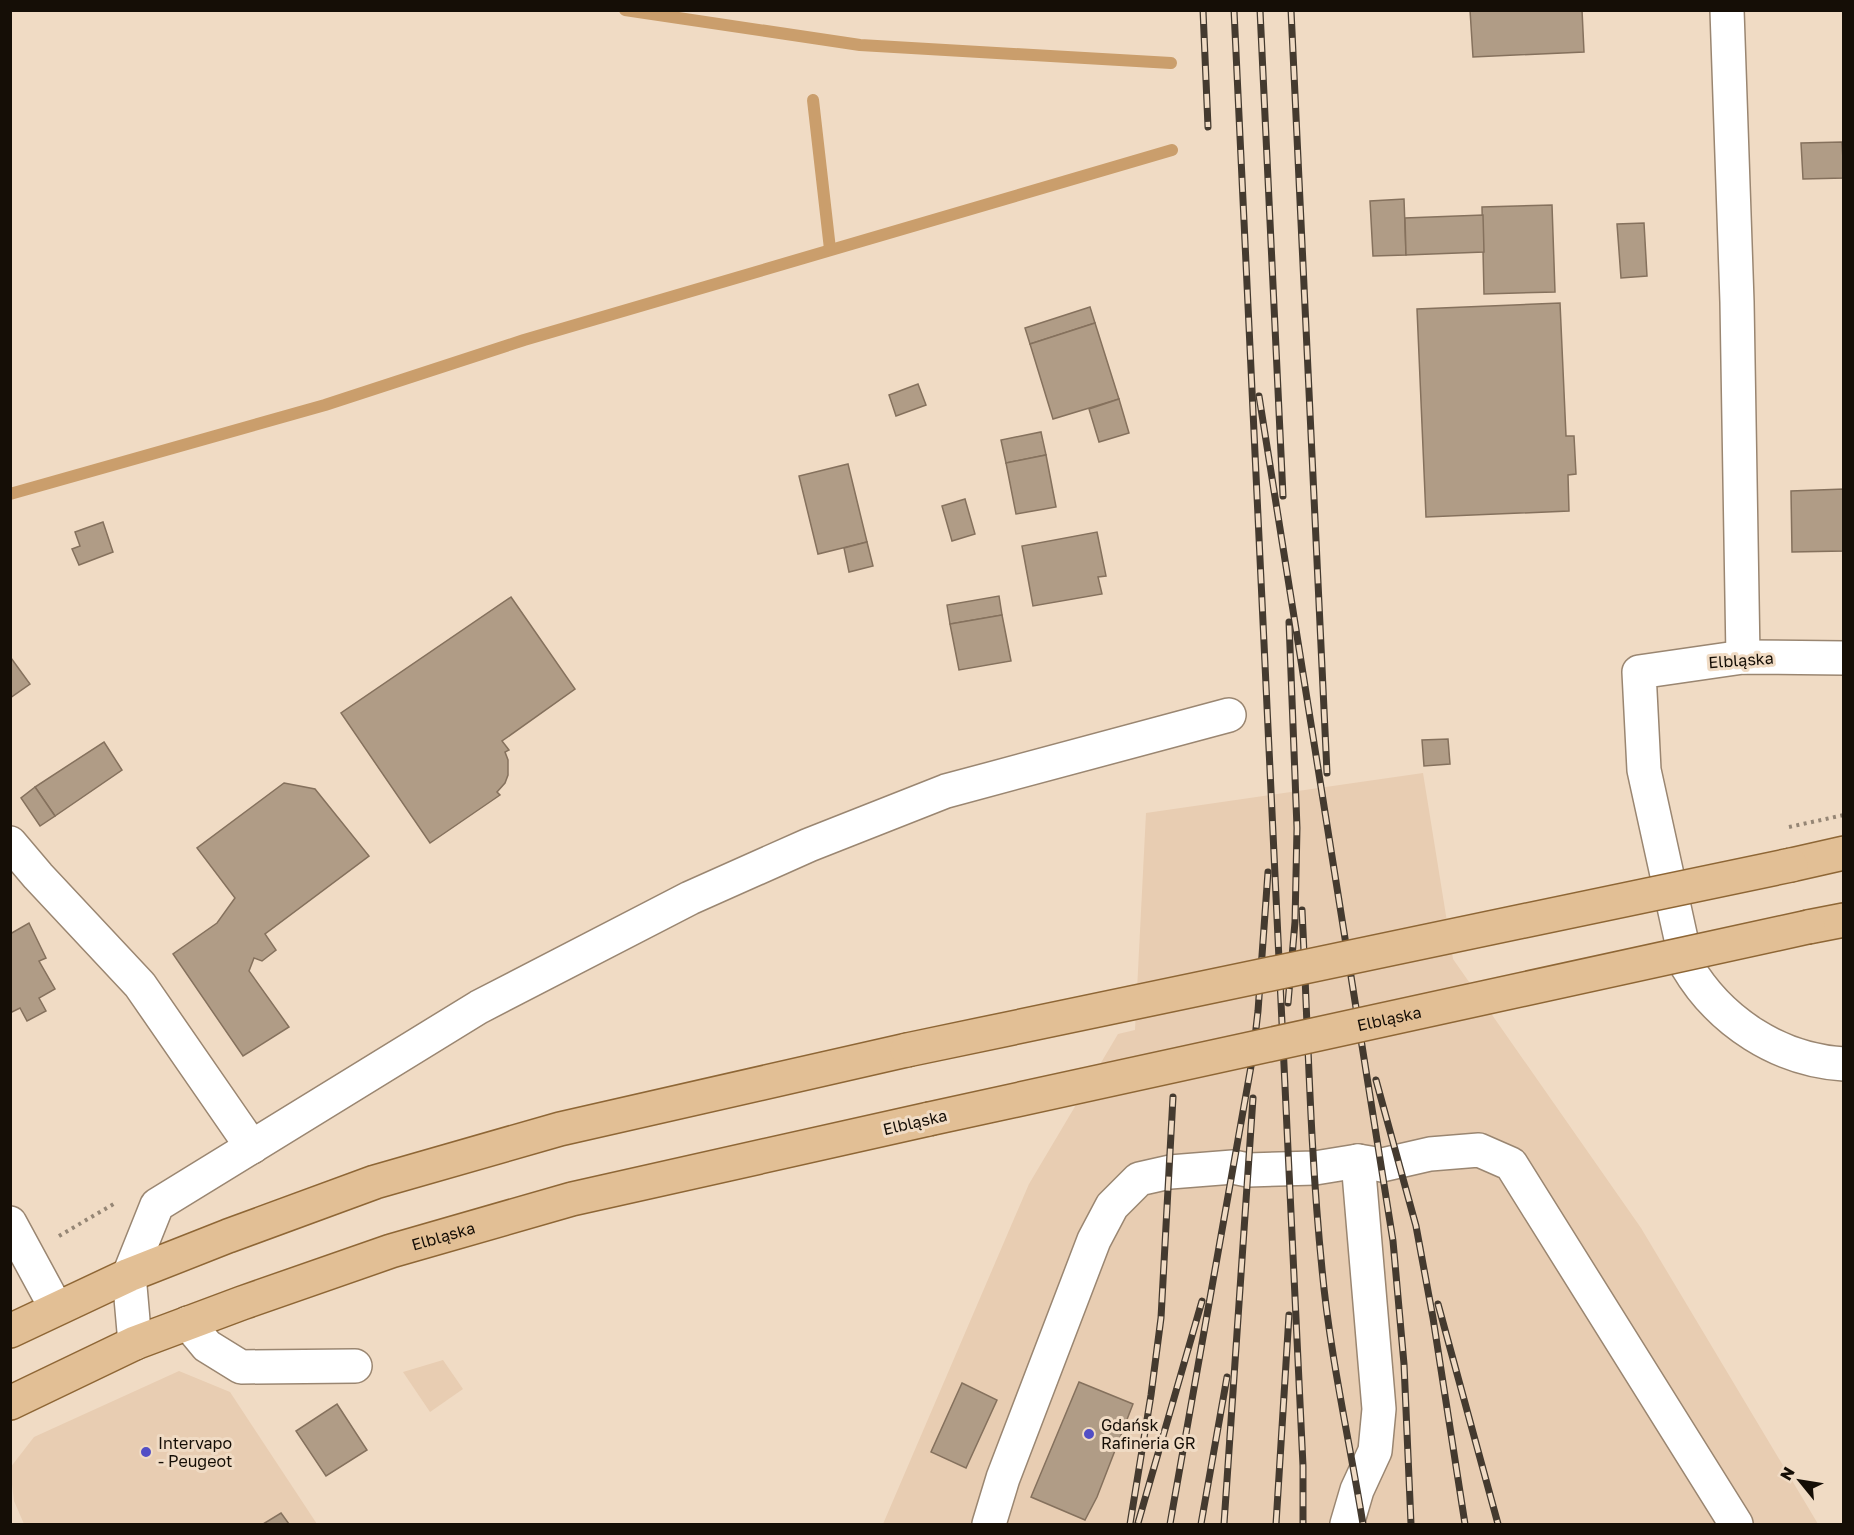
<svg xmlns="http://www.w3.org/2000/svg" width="1854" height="1535" font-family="'Golos Text',sans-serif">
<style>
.built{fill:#e8cdb2}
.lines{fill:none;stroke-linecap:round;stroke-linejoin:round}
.stream{stroke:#ca9e6c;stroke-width:12}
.building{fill:#b09c86;stroke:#85715d;stroke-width:1.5}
.minor-casing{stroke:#9a8671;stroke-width:36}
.major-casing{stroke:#8e6635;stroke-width:36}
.path{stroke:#958675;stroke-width:4;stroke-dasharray:3 4.5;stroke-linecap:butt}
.minor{stroke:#fff;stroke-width:33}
.major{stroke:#e2bf95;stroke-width:33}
.rail-casing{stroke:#443a2f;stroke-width:7}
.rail{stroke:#f0dbc4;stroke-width:4.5;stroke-dasharray:14;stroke-linecap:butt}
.major-bridge-casing{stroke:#8e6635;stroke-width:36;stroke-linecap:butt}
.path-bridge{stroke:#958675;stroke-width:4;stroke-dasharray:3 4.5;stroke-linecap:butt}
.major-bridge{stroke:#e2bf95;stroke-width:33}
.poi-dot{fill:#524ec5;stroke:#f0dbc4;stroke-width:2}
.labels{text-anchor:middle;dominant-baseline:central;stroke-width:6;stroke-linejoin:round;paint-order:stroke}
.street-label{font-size:16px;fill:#150e06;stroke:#f0dbc4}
.poi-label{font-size:16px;fill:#150e06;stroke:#f0dbc4;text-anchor:start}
</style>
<rect width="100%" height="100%" fill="#f0dbc4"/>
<g class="built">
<path d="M1423,773L1453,959L1641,1228L1818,1524H883L1029,1184L1118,1034L1135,1030L1146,813Z"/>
<path d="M443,1360L463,1389L430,1412L403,1372Z"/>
<path d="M179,1371L230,1392L317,1524H24L14,1501L10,1468L34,1437Z"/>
</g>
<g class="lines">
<g class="stream">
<path d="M625,10L860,45L1171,63"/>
<path d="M813,100L830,249"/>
<path d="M10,494L325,405L524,340L1172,150"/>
</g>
</g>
<g class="building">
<path d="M1470,10H1582L1584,52L1473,57Z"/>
<path d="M1842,142L1844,178L1803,179L1801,143Z"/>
<path d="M1404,199L1406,255L1373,256L1370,201Z"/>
<path d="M1552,205L1555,292L1484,294L1482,207Z"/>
<path d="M1483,215L1484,252L1406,255L1405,218Z"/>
<path d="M1644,223L1647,276L1621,278L1617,224Z"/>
<path d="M1560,303L1566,436H1574L1576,474L1568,475L1569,511L1426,517L1417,309Z"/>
<path d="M1090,307L1095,323L1030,344L1025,328Z"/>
<path d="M1095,323L1119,399L1053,419L1030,344Z"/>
<path d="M918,384L926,405L896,416L889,395Z"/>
<path d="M1119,399L1129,433L1099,442L1089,409Z"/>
<path d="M1041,432L1046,455L1006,463L1001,440Z"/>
<path d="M1046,455L1056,507L1016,514L1006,463Z"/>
<path d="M848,464L867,542L818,554L799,476Z"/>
<path d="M1844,489V551L1792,552L1791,491Z"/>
<path d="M965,499L975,534L952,541L942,506Z"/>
<path d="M103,522L113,552L79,565L72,549L80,546L75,532Z"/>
<path d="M1097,532L1106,576L1098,577L1102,594L1033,606L1022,546Z"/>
<path d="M867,542L873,566L849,572L844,548Z"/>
<path d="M999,596L1002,615L950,624L947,605Z"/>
<path d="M511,597L575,689L502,741L509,750L505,752L508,760V775L505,783L497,792L500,795L430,843L341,713Z"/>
<path d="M1002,615L1011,661L959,670L950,624Z"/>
<path d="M11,658L30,684L10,698V658Z"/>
<path d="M1448,739L1450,764L1424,766L1422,740Z"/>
<path d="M104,742L122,770L55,816L35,787Z"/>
<path d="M284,783L315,789L369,856L265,934L276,950L262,961L254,958L249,971L289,1027L243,1056L173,954L217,923L235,898L197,848Z"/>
<path d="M35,787L55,816L40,826L21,798Z"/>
<path d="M29,923L46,958L39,961L55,989L39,998L46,1011L27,1021L20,1008L10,1013V934Z"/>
<path d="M1079,1382L1133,1404L1097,1497L1085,1520L1031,1497Z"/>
<path d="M962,1383L997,1400L966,1468L931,1452Z"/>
<path d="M337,1404L367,1450L326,1476L296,1431Z"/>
<path d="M281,1513L289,1524H263Z"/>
</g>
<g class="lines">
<defs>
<g id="minor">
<path d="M1727,10L1737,302L1743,657"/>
<path d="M1844,658L1743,657L1639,672L1644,770L1687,966C1720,1022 1779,1060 1844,1064"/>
<path d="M10,843L38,876L140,985L252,1147"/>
<path d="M10,1223L56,1308"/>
<path d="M188,1323L207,1346L241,1367L355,1366"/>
<path d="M135,1343L129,1275L157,1205L479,1007L690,898L809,845L946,791L1229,715"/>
<path d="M989,1524L1003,1478L1094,1240L1112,1206L1139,1179L1170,1172L1233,1167L1248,1170L1315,1168L1358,1161L1382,1165L1430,1154L1479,1150L1511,1164L1736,1524"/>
<path d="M1347,1524L1357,1490L1375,1451L1379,1409L1358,1161"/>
</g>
<g id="major">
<path d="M1791,865L1844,853"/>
<path d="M1808,927L1844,920"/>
<path d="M10,1331L129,1275L228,1236L375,1182L560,1129L907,1050"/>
<path id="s1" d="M10,1403L135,1343L242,1303L391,1251L572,1199L929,1119"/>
</g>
</defs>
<use href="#minor" class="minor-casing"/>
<use href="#major" class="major-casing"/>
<path class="path" d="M59,1236L117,1202"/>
<use href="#minor" class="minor"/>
<use href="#major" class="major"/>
<defs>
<g id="rail">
<path d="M1203,10L1208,127"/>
<path d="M1234,10L1303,1466V1524"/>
<path d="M1260,10L1283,496"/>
<path d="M1291,10L1327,773"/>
<path d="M1259,396L1393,1241L1404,1364L1411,1524"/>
<path d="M1302,910C1308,1030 1310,1150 1322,1269C1330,1355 1349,1439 1363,1524"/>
<path d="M1288,1003L1295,922L1297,828L1289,622"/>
<path d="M1376,1080L1416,1226L1433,1318L1465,1524"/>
<path d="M1438,1304L1498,1524"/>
<path d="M1138,1523L1202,1301"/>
<path d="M1130,1524L1151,1395L1161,1318L1173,1097"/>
<path d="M1170,1524L1253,1055L1258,1011L1268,872"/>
<path d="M1201,1524L1227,1377"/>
<path d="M1224,1524L1253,1098"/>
<path d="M1276,1524L1289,1315"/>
</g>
</defs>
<use href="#rail" class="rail-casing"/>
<use href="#rail" class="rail"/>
<defs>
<g id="major-bridge">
<path d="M907,1050L1791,865"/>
<path id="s2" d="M929,1119L1808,927"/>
</g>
</defs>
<use href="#major-bridge" class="major-bridge-casing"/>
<path class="path-bridge" d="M1789,827L1844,815"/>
<use href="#major-bridge" class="major-bridge"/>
</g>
<g class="poi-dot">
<circle cx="1089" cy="1434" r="6"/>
<circle cx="146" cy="1452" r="6"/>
</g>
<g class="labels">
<g class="street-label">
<text transform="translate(1741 660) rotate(-4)">Elbląska</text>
<text stroke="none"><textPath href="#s2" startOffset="471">Elbląska</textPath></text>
<text transform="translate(915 1122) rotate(-13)">Elbląska</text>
<text stroke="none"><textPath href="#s1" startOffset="465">Elbląska</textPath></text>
</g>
<g class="poi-label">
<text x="1101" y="1425">Gdańsk<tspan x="1101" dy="18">Rafineria GR</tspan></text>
<text x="158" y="1443">Intervapo<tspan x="158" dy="18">- Peugeot</tspan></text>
</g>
</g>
<rect width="1854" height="1535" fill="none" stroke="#150e06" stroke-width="24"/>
<g transform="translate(1800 1481) rotate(300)" stroke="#f0dbc4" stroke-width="4.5" paint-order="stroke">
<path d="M0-4.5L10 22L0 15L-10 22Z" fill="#150e06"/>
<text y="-9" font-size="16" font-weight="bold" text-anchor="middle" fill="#150e06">N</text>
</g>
</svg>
